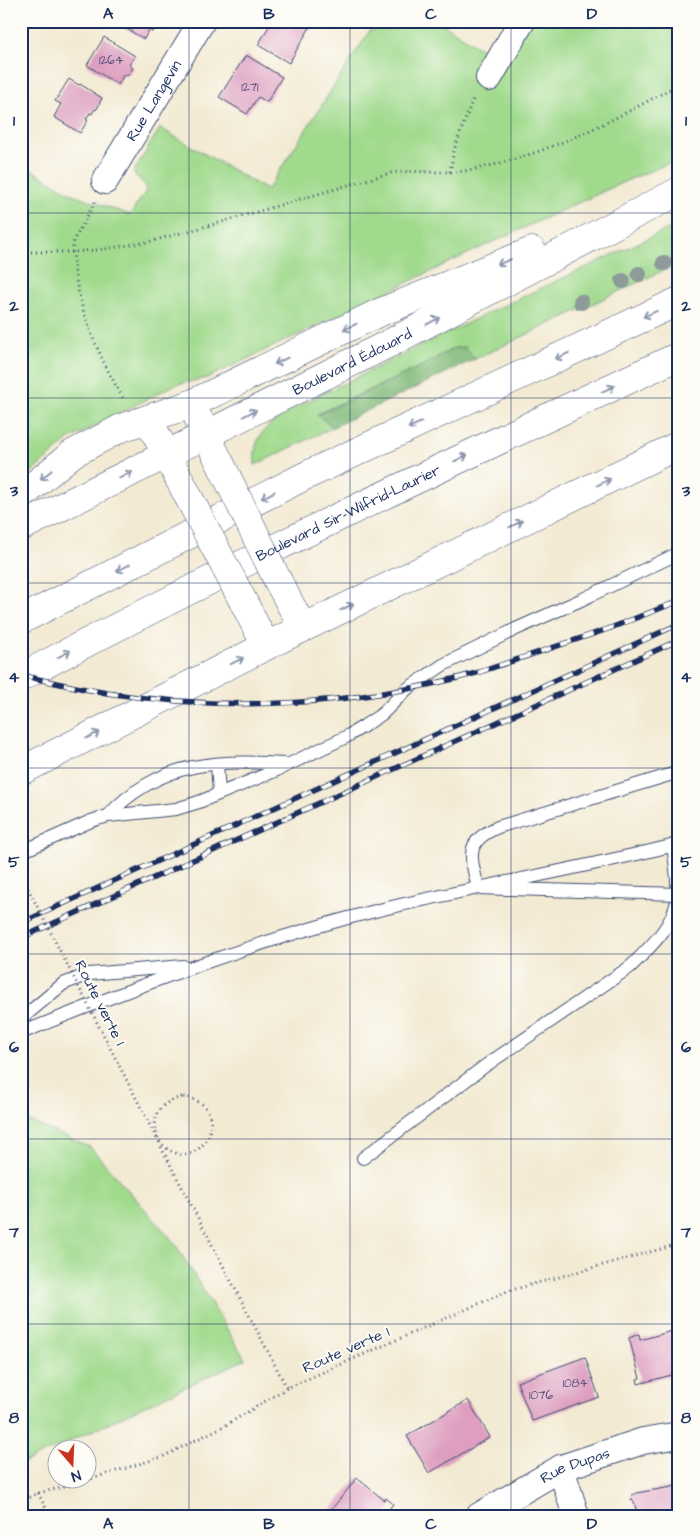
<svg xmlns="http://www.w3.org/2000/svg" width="700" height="1537" font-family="'Architects Daughter',sans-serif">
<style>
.green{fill:#a0da8d;stroke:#5e8476}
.forest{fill:#80ba78;stroke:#4e746b}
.building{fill:#dd9ec0}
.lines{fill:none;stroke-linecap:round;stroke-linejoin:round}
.service-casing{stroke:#3b4b70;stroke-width:14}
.minor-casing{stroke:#3b4b70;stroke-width:28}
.tertiary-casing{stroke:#3b4b70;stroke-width:29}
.motorway-casing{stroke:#3b4b70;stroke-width:29}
.path{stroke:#3b4b70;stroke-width:3;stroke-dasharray:1 4;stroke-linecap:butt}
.service{stroke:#fff;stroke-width:12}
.minor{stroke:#fff;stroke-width:26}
.tertiary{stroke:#fff;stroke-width:28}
.motorway{stroke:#fff;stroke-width:28}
.rail-casing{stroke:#1b2f5e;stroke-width:5.5}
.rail{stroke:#fdfcf7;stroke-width:4;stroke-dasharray:11;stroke-linecap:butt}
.tertiary-bridge-casing{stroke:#3b4b70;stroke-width:29;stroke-linecap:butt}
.path-bridge{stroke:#3b4b70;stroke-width:3;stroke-dasharray:1 4;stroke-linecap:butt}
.tertiary-bridge{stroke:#fff;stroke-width:28}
.tree{fill:#8e9b99}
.oneway{stroke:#8d97ae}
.grid{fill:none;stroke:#1b2f5e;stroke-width:1;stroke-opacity:0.55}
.labels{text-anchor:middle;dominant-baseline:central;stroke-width:4;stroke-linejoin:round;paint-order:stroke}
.number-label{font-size:12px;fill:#4c4b76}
.street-label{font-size:15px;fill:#1b2f5e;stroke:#fdfcf7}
.neatline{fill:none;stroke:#1b2f5e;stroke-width:2}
.grid-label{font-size:16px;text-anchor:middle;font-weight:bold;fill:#1b2f5e}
</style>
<rect width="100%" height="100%" fill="#fdfcf7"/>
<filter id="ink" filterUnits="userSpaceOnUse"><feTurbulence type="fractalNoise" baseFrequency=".02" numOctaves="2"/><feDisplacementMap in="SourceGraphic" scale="10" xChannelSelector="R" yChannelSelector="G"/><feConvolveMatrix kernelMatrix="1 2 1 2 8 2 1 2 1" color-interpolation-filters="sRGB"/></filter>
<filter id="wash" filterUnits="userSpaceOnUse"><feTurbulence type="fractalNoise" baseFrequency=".0096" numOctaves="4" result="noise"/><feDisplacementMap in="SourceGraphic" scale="20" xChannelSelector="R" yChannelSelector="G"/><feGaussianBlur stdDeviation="1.12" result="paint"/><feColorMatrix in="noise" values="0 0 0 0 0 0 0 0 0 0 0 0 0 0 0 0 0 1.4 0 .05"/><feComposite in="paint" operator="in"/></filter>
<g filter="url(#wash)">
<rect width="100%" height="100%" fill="#f3ead3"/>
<g class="green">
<path d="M376,21H438L499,60L522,21H679V159L626,181L484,246L207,378L174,385L70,439L21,481V435L25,421L21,396V164L72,194L130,215L146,191L145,185L133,173L160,128L267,190Z"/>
<path d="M679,224V263L475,359L466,347L454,348L424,365L317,414L333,427L255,465C253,445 259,431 277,420L275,417L492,311Z"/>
<path d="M21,1118L90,1147L174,1242L245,1359L21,1464Z"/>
</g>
<path class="forest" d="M466,347L475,359L333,427L317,415L424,365L454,348Z"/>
<g id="blocks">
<g class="building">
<path d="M113,21H154L157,23L152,32L149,30L144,39Z"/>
<path d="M272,21H300L310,27L289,63L258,45Z"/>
<path d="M104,37L135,56L129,65L133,68L127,76L124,74L118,85L87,65Z"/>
<path d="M246,55L282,77L267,102L258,97L247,114L219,97Z"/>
<path d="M69,79L79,85L80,84L102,98L97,109L94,110L92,114L90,113L86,119L88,120L80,133L54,117L61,104L55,101Z"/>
<path d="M679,1329V1373L638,1384L637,1379L640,1378L629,1338L639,1334L640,1340Z"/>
<path d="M585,1357L599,1397L532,1421L517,1382Z"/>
<path d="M468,1400L490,1437L429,1473L407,1436Z"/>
<path d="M357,1478L384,1500L386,1498L393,1504L384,1516H326Z"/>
<path d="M679,1484V1516H638L634,1502L631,1499L632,1495L636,1493L672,1487Z"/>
</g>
</g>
</g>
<g filter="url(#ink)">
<use href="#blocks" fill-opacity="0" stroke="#3b4b70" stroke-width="1"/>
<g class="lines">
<defs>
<g id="service">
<path d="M217,764L219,793"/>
<path d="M679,772L498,827C463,842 471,857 478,888L679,894"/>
<path d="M108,816C129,792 161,773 193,767C220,761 257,762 284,764"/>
<path d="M21,852L91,821L108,816L176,809L199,802L277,770L346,737L364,726L382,714L407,689L443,665L516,629L583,599L679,553"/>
<path d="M21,1019L63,984L89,974L183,966"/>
<path d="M21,1033C138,986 257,940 379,910C479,886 580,869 679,844"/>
<path d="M363,1158L485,1066L630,967C648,949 673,927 677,900C679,883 675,863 673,845"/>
</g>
<g id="minor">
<path d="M489,78L522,21"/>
<path id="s1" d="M105,181L202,21"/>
<path d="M561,1468L576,1516"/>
<path id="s2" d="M479,1516L561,1468L643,1441L679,1435"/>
</g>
<g id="tertiary">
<path d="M198,418L227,477"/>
<path d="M148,419L188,496"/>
<path d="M21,496L72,454L121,428L191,404L376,314L532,251"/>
<path id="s3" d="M21,527L390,343L679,191"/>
<path d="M279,583L303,628"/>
<path d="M243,601L266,646"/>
</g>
<g id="motorway">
<path d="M21,620L305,476L679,301"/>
<path id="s4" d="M21,677C237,563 458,459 679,356"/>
<path d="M21,771L266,646L679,445"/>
</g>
</defs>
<use href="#service" class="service-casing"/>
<use href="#minor" class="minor-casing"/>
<use href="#tertiary" class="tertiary-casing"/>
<use href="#motorway" class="motorway-casing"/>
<g class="path">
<path d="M450,172L454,150L474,96"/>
<path d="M95,202L74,240L73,245C73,300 97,353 124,400"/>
<path d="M21,252H73L97,250L148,242L222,222L390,173C417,169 444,175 470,170C545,156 613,121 679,84"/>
<path d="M182,1097C151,1105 151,1124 162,1149L287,1388"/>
<path d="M38,1493L50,1516"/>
<path d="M21,1502L38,1493L64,1487L162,1457L226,1425L287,1388L508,1291L679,1244"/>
</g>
<use href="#service" class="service"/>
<use href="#minor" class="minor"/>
<use href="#tertiary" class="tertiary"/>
<use href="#motorway" class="motorway"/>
<defs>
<g id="rail">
<path d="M21,675C50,682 78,688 107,693C231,712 359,706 480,672L608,629L679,601"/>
<path d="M21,923L679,624"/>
<path d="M21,938L679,640"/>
</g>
</defs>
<use href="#rail" class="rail-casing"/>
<use href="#rail" class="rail"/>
<defs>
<g id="tertiary-bridge">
<path d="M227,477L279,583"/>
<path d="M188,496L243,601"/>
</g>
</defs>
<use href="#tertiary-bridge" class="tertiary-bridge-casing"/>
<path class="path-bridge" d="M21,875L156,1137C196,1191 242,1102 182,1097"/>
<use href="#tertiary-bridge" class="tertiary-bridge"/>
</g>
<g class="tree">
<circle cx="664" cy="263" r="8"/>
<circle cx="639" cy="274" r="8"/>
<circle cx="623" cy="281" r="8"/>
<circle cx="581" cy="302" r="8"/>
</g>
<defs><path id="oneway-shaft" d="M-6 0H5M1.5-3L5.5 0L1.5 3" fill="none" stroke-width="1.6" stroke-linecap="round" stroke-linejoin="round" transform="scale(1.25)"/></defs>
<g class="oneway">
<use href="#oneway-shaft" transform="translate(504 262) rotate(158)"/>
<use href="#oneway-shaft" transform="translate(650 314) rotate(156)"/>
<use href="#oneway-shaft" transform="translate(433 321) rotate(-28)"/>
<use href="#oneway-shaft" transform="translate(350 327) rotate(154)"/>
<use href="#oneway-shaft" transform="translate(562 356) rotate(155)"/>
<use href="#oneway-shaft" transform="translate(281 361) rotate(154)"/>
<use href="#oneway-shaft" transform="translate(608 389) rotate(-25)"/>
<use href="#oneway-shaft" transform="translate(250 413) rotate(-27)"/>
<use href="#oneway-shaft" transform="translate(415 425) rotate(155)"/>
<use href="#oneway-shaft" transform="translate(461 458) rotate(-26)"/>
<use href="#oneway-shaft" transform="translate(46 475) rotate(140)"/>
<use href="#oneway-shaft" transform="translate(126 475) rotate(-27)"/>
<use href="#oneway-shaft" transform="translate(604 482) rotate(-26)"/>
<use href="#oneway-shaft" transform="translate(268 495) rotate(153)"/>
<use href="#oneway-shaft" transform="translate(516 524) rotate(-26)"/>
<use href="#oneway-shaft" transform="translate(123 568) rotate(153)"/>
<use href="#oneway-shaft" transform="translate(347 607) rotate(-26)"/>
<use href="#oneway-shaft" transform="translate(64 654) rotate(-28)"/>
<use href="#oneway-shaft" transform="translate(237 661) rotate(-27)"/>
<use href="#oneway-shaft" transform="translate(93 735) rotate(-27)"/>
</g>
</g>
<path class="grid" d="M189,21V1516M350,21V1516M511,21V1516M21,213H679M21,398H679M21,583H679M21,768H679M21,954H679M21,1139H679M21,1324H679"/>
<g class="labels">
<g class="number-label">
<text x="111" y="60">1264</text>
<text x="250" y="87">1271</text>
<text x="575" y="1383">1084</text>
<text x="541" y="1395">1076</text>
</g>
<g class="street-label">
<text stroke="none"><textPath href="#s1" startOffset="94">Rue Langevin</textPath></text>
<text stroke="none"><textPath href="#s3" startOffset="370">Boulevard Édouard</textPath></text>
<text stroke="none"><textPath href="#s4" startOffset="366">Boulevard Sir-Wilfrid-Laurier</textPath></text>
<text transform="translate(100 1003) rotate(63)">Route verte 1</text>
<text transform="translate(346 1350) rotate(-24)">Route verte 1</text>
<text stroke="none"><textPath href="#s2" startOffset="109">Rue Dupas</textPath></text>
</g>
</g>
<rect width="700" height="1537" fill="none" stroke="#fdfcf7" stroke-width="55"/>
<g transform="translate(72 1464) rotate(161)"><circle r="24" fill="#fdfcf7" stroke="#a3aaba"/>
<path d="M0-4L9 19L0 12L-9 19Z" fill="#c8321e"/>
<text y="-8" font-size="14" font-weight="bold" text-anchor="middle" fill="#1b2f5e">N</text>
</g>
<rect x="28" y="28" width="644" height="1482" class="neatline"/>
<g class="grid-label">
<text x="108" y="19">A</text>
<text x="269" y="19">B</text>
<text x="431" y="19">C</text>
<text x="592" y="19">D</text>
<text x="14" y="126">1</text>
<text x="686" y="126">1</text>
<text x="14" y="311">2</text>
<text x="686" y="311">2</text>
<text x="14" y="496">3</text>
<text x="686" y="496">3</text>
<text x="14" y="682">4</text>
<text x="686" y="682">4</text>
<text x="14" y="867">5</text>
<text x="686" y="867">5</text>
<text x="14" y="1052">6</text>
<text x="686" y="1052">6</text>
<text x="14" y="1237">7</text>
<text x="686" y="1237">7</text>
<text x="14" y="1423">8</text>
<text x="686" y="1423">8</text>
<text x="108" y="1529">A</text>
<text x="269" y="1529">B</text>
<text x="431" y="1529">C</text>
<text x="592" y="1529">D</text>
</g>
</svg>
